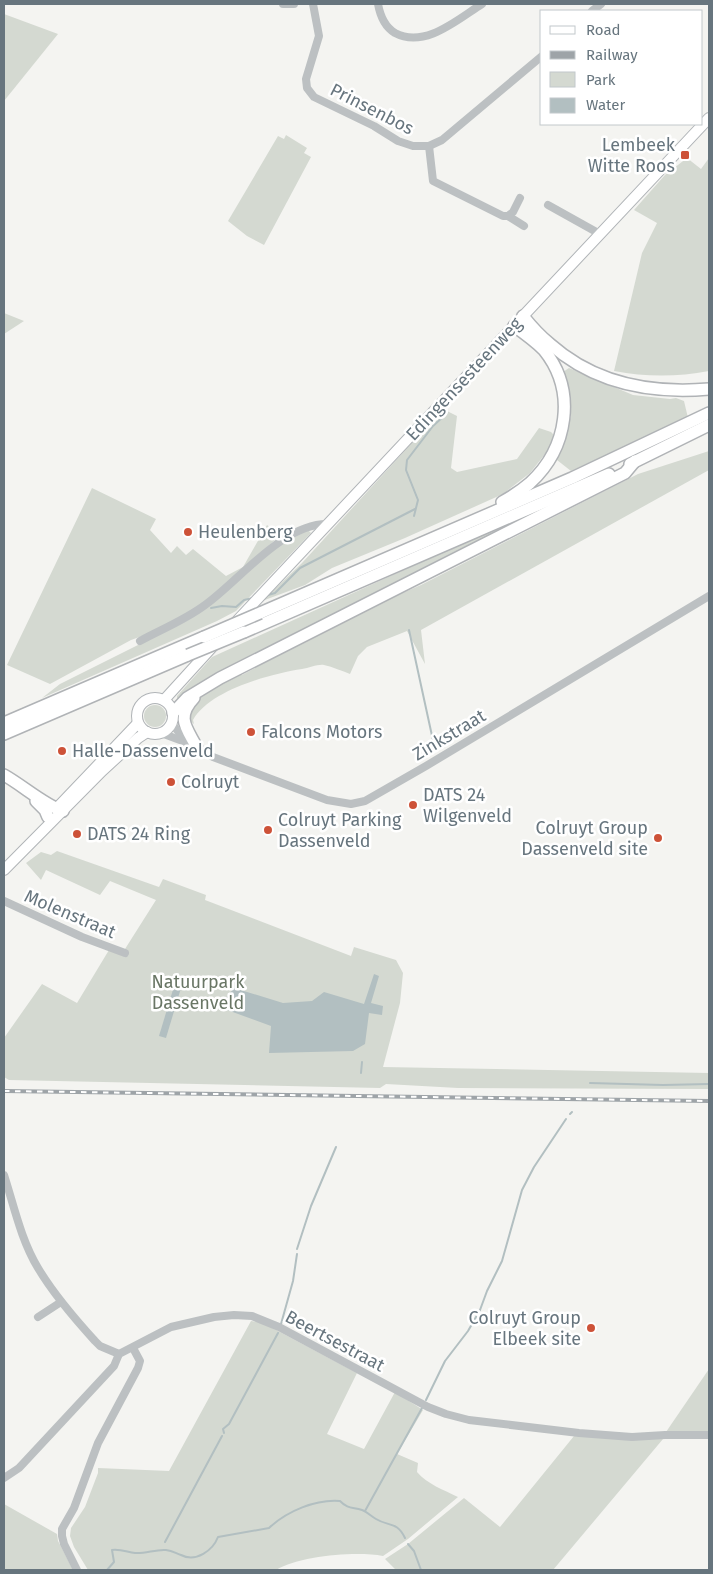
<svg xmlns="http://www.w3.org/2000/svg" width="713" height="1574" font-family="'Fira Sans',sans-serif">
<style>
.green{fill:#d4d9d1}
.water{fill:#b2bfc1}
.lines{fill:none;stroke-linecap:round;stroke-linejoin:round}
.stream{stroke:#b2bfc1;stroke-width:2}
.major-casing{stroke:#b0b4b7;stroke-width:12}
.highway-casing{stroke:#b0b3b6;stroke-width:14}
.minor{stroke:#bcc0c2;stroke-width:8}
.major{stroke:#fff;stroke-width:10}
.highway{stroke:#fff;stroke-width:11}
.rail-casing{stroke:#9ea4a8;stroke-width:4}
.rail{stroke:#fff;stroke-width:2;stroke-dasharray:5.5;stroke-linecap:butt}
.highway-bridge-casing{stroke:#b0b3b6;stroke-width:14;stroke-linecap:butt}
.highway-bridge{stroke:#fff;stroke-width:11}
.poi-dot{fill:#cd5238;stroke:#fff;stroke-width:2}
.labels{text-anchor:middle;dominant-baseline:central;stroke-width:5;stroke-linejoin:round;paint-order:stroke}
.street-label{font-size:18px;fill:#67757e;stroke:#fff}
.poi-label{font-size:18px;fill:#67757e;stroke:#fff;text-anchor:start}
.park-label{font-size:18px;fill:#697665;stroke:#fff}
</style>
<rect width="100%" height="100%" fill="#f4f4f1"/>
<g class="green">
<path d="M4,14L58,34L4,101Z"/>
<path d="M286,135L307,148L304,153L311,157L264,245L247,236L228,221L278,136L284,139Z"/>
<path d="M687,158L701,169L709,158V371C677,377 646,377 614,371L642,253L657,223L634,210L665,175Z"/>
<path d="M4,313L24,321L4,334Z"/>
<path d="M569,368L633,395L670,399L676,398L684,401L688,418L571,471L557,460L571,416L563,372Z"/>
<path d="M443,409L457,416L451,468L457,472L517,459L539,428L551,432L554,435L549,449L530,473L503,494L405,538L332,568L305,585L262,601L302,563Z"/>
<path d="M709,451V470L421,630L425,664L407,631L367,647L358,656L350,674C342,671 333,667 324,665C318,664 309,668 302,669C270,674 210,690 193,720L194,724L189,720C189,717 188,711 190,708C195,695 228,681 241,674L242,675L356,613L421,585L638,474Z"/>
<path d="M92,488L156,519L150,530L171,553L177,546L186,555L193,549L226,576L243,567L267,525L275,531L276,539L253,560L308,530L311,533L236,611L217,621L42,698L60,684L190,619L131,640L50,684L7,665Z"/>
<path d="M540,508L541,510L177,703V696L212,657Z"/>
<circle cx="155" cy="716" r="11"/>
<path d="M57,851L159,887L163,879L206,895L205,900L351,956L354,947L396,960L403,973L400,1003L383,1067L709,1073V1089L458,1088L386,1084L380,1088L9,1080L4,1077V1038L42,984L77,1003L109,950L125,949L156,900L110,881L100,895L46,870L41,880L26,863L41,852L51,855Z"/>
<path d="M251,1321L263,1323L357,1373L327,1434L364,1449L395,1392L423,1410L397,1454L418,1463L417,1472C427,1484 444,1490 458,1497L408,1539L383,1556C355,1551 300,1556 276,1570H88L74,1547L70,1536L71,1528L85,1507L98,1473V1468L169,1471Z"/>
<path d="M709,1369V1432H666Z"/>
<path d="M574,1436L663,1439L553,1570H396L385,1559L408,1544L464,1498L500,1527Z"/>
<path d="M4,1504L57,1534L58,1541L73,1570H4Z"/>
</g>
<g class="water">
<path d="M374,974L379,976L371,1003L383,1006L382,1015L369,1013L365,1044L353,1051L269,1053L271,1026L219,1007L234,988L283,1003L312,1001L324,992L364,1004Z"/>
<path d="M175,983L181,984V988L166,1038L159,1036Z"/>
</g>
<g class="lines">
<g class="stream">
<path d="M414,516L418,500L406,470L407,460L433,426L445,415"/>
<path d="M268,595L275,593L300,568L415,509"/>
<path d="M211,608L222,606L236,607L244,600L253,598"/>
<path d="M409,630L434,745"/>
<path d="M361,1073L362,1062"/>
<path d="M590,1083L663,1085L709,1084"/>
<path d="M570,1114L572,1112"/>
<path d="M297,1249L311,1206L336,1147"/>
<path d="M281,1324L293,1281L297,1254"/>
<path d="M426,1400L445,1361L468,1331L480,1310L487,1291L502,1261L522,1190L534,1167L566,1119"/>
<path d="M224,1433L223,1429L229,1424L278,1333"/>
<path d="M365,1511L422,1408"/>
<path d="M165,1542L222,1436"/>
<path d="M408,1544L414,1551L421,1570"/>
<path d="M107,1570L114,1562L112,1550C121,1549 127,1552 135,1553C145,1554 156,1549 166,1550C173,1551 175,1553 181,1555C196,1563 213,1550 218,1537L269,1528C287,1511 316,1499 340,1501C348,1509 351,1507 362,1510C367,1512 371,1516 376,1519C389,1527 397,1521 405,1538"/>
</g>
<defs>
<g id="major">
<path d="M234,624L709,118"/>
<circle cx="155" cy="716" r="18"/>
<path d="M164,700L215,644"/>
<path d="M58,807L138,723"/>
<path d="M4,870L102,771L138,738L147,732"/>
</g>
<g id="highway">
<path d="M523,316C531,326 540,336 550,344C595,384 651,394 709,389"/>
<path d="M630,464L709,425"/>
<path d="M502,502C511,497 522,490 530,483C568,448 577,391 544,350C535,341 524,333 514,326"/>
<path d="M260,613L572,478L709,413"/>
<path d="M244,632L609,474"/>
<path d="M194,698C174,719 189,730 198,750"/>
<path d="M173,713L187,698L220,678L625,473L635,461"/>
<path d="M4,723L204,637"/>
<path d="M4,734L188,655"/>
<path d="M4,775C22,785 46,806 63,811"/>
<path d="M36,801L45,810L48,817"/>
</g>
</defs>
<use href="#major" class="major-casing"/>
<use href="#highway" class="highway-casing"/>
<g class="minor">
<path d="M283,4H294"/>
<path d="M313,4L319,36L306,79L307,88L314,97L374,126L398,141L413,146H429L442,140L542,56"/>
<path d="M378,4C380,15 385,27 395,33C425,49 458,19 482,4"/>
<path d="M592,11L601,4"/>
<path d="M429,146L433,181L503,216H508L513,212L520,198"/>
<path d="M548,205L600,234"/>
<path d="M508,216L524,226"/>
<path d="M140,641C162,629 185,620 205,605C239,581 283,523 328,524"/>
<path d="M172,724L187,742"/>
<path d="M161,733L188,743L213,757L327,800L351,804L365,801L426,766L709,596"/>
<path d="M4,901L82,937L125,953"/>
<path d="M4,1175C14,1206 21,1240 38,1268C54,1295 74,1318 95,1341L100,1346L119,1354"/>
<path d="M38,1317L61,1302"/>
<path d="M4,1478L19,1468L114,1366L119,1354L171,1327L214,1317L234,1315L252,1316L279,1327L428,1407L446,1414L469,1420L579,1433L632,1437L665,1435H709"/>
<path d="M77,1570L64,1544L62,1536V1529L74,1508L98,1443L138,1368L140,1361L133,1348"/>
</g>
<use href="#major" class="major"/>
<use href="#highway" class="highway"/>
<defs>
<path id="rail" d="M4,1091L709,1101"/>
</defs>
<use href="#rail" class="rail-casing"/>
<use href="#rail" class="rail"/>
<defs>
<g id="highway-bridge">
<path d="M204,637L260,613"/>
<path d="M188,655L244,632"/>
</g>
</defs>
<use href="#highway-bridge" class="highway-bridge-casing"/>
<use href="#highway-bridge" class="highway-bridge"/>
</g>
<g class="poi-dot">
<rect x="680" y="150" width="10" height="10" rx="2.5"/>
<circle cx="188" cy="532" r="5"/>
<circle cx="251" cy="732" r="5"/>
<circle cx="62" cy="751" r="5"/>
<circle cx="171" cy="782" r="5"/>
<circle cx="413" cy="805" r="5"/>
<circle cx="268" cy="830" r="5"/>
<circle cx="77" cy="834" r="5"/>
<circle cx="658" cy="838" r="5"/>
<circle cx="591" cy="1328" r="5"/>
</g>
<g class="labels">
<g class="street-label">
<text transform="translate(372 109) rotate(27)">Prinsenbos</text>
<text transform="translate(464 379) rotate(-47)">Edingensesteenweg</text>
<text transform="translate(449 735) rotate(-31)">Zinkstraat</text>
<text transform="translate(70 914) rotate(23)">Molenstraat</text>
<text transform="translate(335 1341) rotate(28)">Beertsestraat</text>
</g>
<g class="poi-label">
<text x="675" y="145" text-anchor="end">Lembeek<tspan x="675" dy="21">Witte Roos</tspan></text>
<text x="198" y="532">Heulenberg</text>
<text x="261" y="732">Falcons Motors</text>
<text x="72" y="751">Halle-Dassenveld</text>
<text x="181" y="782">Colruyt</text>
<text x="423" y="795">DATS 24<tspan x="423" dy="21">Wilgenveld</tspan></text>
<text x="278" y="820">Colruyt Parking<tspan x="278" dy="21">Dassenveld</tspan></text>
<text x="648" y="828" text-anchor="end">Colruyt Group<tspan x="648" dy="21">Dassenveld site</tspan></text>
<text x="87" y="834">DATS 24 Ring</text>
<text x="581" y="1318" text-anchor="end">Colruyt Group<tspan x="581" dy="21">Elbeek site</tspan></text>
</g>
<g class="park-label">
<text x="198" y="982">Natuurpark<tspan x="198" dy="21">Dassenveld</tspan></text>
</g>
</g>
<rect width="713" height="1574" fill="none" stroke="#67757e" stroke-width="10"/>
<rect x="540" y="10" width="162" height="115" fill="#ffffff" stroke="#c2c8cb"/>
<rect x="550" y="26" width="25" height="8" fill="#ffffff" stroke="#c2c8cb"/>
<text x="586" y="35" font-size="15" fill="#67757e">Road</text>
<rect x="550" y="51" width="25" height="8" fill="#9ea4a8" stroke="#c2c8cb"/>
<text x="586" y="60" font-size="15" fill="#67757e">Railway</text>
<rect x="550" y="72" width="25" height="15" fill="#d4d9d1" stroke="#c2c8cb"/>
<text x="586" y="85" font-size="15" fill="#67757e">Park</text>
<rect x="550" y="98" width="25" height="15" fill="#b2bfc1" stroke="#c2c8cb"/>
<text x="586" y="110" font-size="15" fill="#67757e">Water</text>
</svg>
